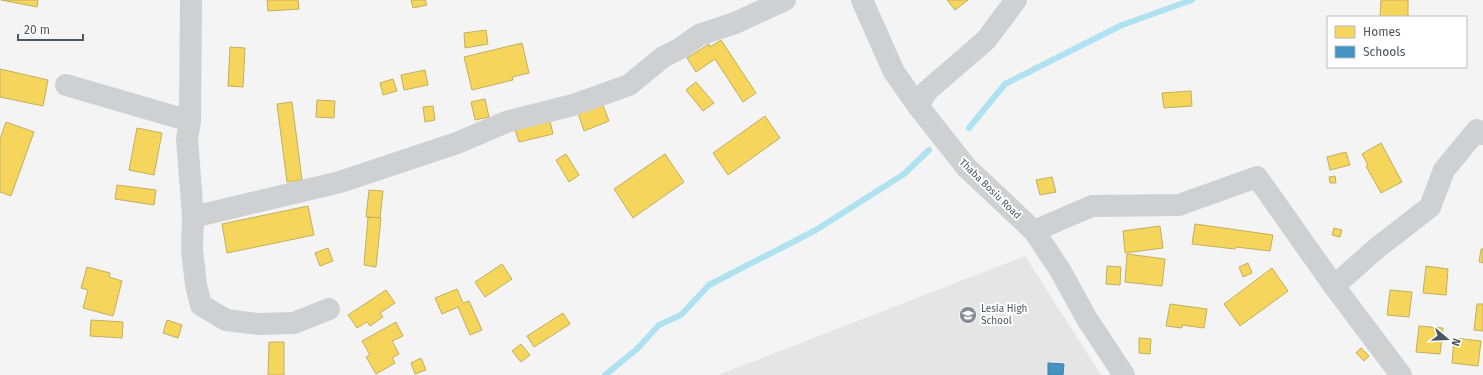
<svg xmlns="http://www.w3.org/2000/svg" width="1483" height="375" font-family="'Fira Sans',sans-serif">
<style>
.education{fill:#e6e5e6}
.homes{fill:#f6d55c;stroke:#c2af5e}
.schools{fill:#4393c3;stroke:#4581a6}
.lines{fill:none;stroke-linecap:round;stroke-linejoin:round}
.stream{stroke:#aee2f0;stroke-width:6}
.minor{stroke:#ced0d2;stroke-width:22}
.labels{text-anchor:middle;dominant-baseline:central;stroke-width:4;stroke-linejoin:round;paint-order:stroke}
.street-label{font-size:10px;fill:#4a5661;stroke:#fff}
.poi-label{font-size:10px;fill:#4a5661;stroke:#fff;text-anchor:start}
</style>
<rect width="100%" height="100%" fill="#f4f4f4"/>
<path class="education" d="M1025,256L1101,375H718Z"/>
<g class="homes">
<path d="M1,0H38L37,7Z"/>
<path d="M267,0H298L299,9L268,11Z"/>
<path d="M411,0H425L427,5L413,8Z"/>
<path d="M947,0H968L955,10Z"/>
<path d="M1381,0H1408V17H1380Z"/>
<path d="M486,30L488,44L465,48L464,33Z"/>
<path d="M721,40L756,93L743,102L715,59L696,72L687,58L709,44L710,47Z"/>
<path d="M522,43L529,73L512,77L513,80L472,90L464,57Z"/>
<path d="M230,47L245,48L243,87L228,86Z"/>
<path d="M0,69L48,80L43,106L0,97Z"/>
<path d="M425,70L428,85L404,90L401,75Z"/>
<path d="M393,79L397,91L383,95L380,83Z"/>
<path d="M696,82L714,103L703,111L686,90Z"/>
<path d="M1191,91L1192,106L1164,108L1162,93Z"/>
<path d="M485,99L489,117L475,120L471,102Z"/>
<path d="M317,100L335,101L334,118L316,117Z"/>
<path d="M292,102L302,180L287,182L277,104Z"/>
<path d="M602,103L609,121L584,131L578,113Z"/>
<path d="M433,106L435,120L425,122L423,107Z"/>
<path d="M765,116L780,138L728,175L713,153Z"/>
<path d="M550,121L553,134L519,142L515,130Z"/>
<path d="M6,122L34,132L11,196L0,192V139Z"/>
<path d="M137,128L162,133L154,175L129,170Z"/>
<path d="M1381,143L1402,182L1381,193L1366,166L1368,165L1362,154Z"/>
<path d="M1346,152L1350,165L1330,170L1327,157Z"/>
<path d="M566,154L579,175L569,182L556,160Z"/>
<path d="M665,154L684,182L633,218L614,189Z"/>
<path d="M1335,176L1336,183H1330L1329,177Z"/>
<path d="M1052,177L1056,192L1040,195L1036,180Z"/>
<path d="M117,185L156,190L154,205L115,199Z"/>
<path d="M369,190L383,191L380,218L366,217Z"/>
<path d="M308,206L314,235L227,253L222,224Z"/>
<path d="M368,217L381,218L376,267L364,265Z"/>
<path d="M1195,224L1273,235L1270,251L1236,247L1235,249L1192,244Z"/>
<path d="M1160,226L1163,248L1125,253L1123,231Z"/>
<path d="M1334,228L1342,230L1340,237L1332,235Z"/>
<path d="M328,248L333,261L320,266L315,253Z"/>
<path d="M1481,249H1483V263L1479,262Z"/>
<path d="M1127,254L1165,259L1162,286L1125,282Z"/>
<path d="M1248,263L1252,273L1243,277L1239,267Z"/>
<path d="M502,264L512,279L485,297L475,282Z"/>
<path d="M1107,266L1121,267L1120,285L1106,284Z"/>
<path d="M1426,266L1448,269L1446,295L1423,293Z"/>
<path d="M87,267L110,273L109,277L122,281L113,316L83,308L88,290L81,288Z"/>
<path d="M1272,268L1288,291L1240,326L1224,304Z"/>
<path d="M457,289L463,303L469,301L482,330L470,335L458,307L442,314L435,298Z"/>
<path d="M386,290L395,303L380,313L383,317L370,326L367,322L357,328L348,315Z"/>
<path d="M1390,290L1412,292L1409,317L1387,315Z"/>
<path d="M1170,304L1207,309L1204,328L1182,325V328L1166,326Z"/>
<path d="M1477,304H1483V331L1474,330Z"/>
<path d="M563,313L570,324L534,347L527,336Z"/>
<path d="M91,320L123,322L122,338L90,336Z"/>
<path d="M167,320L182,325L178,338L163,333Z"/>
<path d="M396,322L403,336L392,341L399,354L392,358L395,363L376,374L366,357L370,355L362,341Z"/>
<path d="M1419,326L1443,328L1440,354L1416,352Z"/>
<path d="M1139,338L1151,339L1150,354L1139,353Z"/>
<path d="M1454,338L1481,341L1478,366L1452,363Z"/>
<path d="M269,342H284V375H268Z"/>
<path d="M521,344L530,355L521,362L512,351Z"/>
<path d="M1361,348L1369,356L1364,361L1356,353Z"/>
<path d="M421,358L426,370L415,374L411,363Z"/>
</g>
<path class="schools" d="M1048,363L1064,364L1063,375H1048Z"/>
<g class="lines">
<g class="stream">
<path d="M969,128L1005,84L1122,25L1192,0"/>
<path d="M605,375L637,349L659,325L681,315L709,285L816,230L904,174L929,150"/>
</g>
<g class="minor">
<path d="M191,0L190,121L187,139L193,217L192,250L196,285L201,305L226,320L258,324L294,323L329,309"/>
<path d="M862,0L894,72L918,106L966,167L1034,231L1060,270L1087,319L1124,375"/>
<path d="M66,85L190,121"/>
<path d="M918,106L927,91L986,40L1016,0"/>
<path d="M193,217L340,182L457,143L509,121L573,105L629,85L663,57L681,48L699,35L735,23L785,0"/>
<path d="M1034,231L1092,206L1179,205L1257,177L1334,286L1401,375"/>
<path d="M1334,286L1377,248L1430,207L1444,170L1477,130L1483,134"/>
</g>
</g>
<defs>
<symbol id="school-disc" viewBox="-11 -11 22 22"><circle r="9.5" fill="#868d94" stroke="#fff"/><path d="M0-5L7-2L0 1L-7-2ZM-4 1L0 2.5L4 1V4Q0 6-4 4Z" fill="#fff"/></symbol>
</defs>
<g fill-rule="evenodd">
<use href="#school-disc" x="958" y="305" width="20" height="20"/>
</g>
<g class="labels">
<g class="street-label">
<text transform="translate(990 189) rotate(44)">Thaba Bosiu Road</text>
</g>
<g class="poi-label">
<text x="981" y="309">Lesia High<tspan x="981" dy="12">School</tspan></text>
</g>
</g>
<rect x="1327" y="16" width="140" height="52" fill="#ffffff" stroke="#b7bbc0"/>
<rect x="1335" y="26" width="20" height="12" fill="#f6d55c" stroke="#b7bbc0"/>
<text x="1363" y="36" font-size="12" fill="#4a5661">Homes</text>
<rect x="1335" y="46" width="20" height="12" fill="#4393c3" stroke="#b7bbc0"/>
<text x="1363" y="56" font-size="12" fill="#4a5661">Schools</text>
<g transform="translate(1447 339) rotate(109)" stroke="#ffffff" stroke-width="3" paint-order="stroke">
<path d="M0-3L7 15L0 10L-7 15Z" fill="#4a5661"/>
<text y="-6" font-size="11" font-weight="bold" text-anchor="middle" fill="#4a5661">N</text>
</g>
<path d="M18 34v6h65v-6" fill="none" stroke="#4a5661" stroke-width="2"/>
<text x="24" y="34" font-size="12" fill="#4a5661" stroke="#ffffff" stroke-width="3" paint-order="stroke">20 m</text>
</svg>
